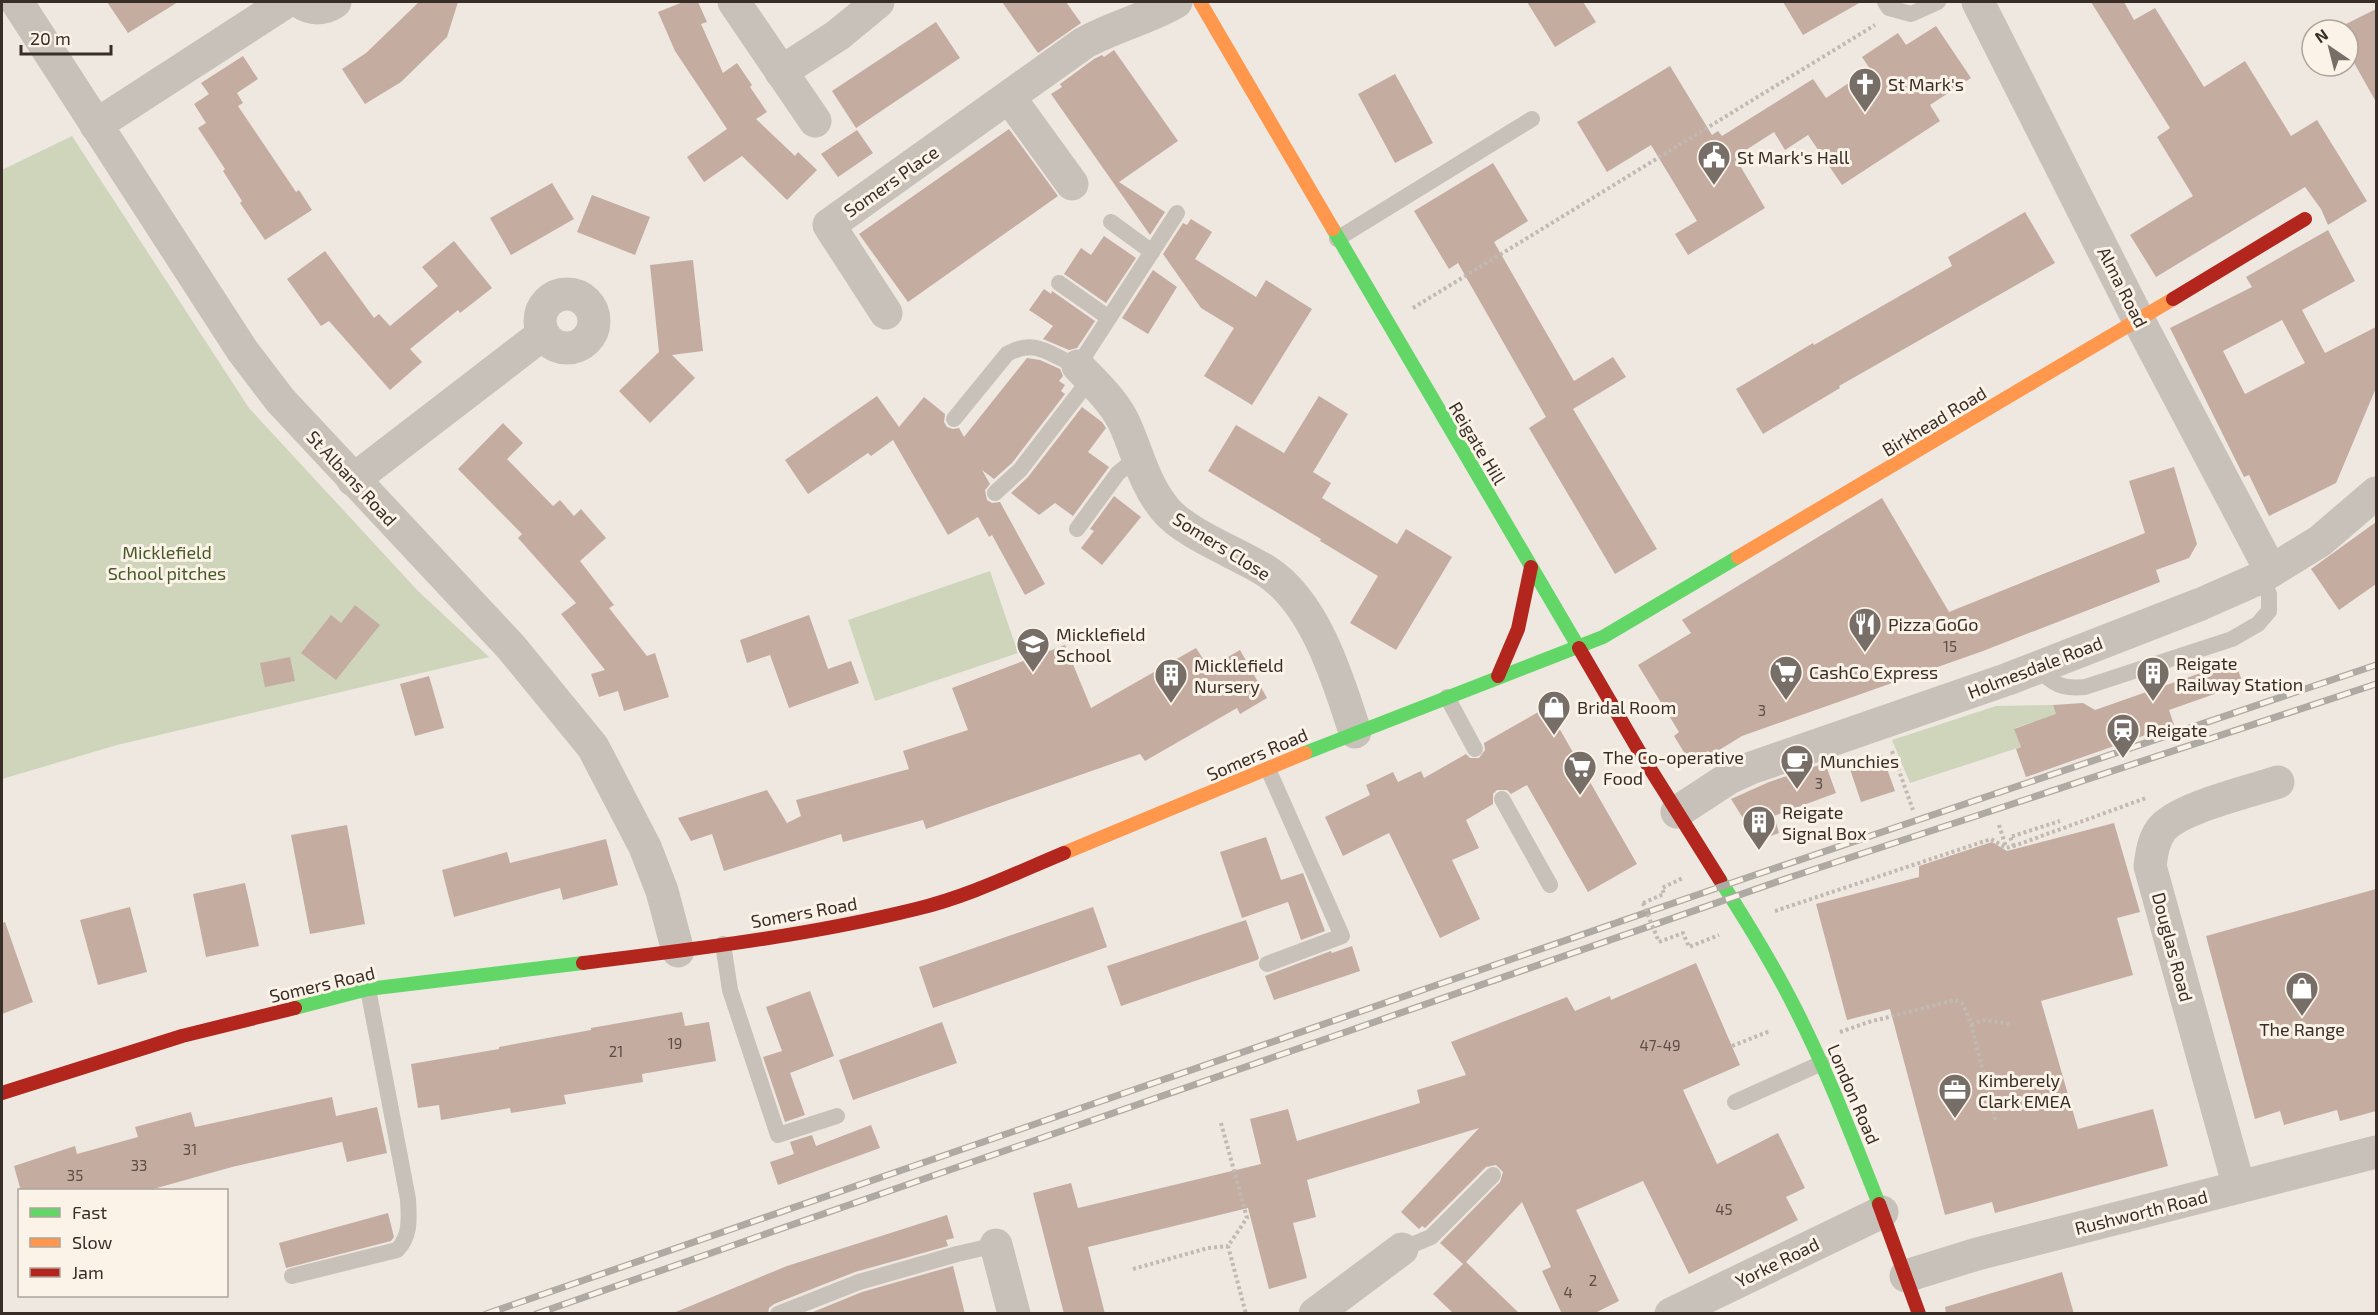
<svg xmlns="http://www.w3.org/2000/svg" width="2378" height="1315" font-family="'Exo 2',sans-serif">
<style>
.green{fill:#cfd5ba}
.building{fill:#c4aca1;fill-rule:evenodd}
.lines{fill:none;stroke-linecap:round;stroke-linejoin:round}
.path{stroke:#c1b9b2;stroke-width:4;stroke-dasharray:3 3;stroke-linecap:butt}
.lane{stroke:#c8c1ba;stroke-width:16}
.street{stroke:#c8c1ba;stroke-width:33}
.fast{stroke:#63d668;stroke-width:14}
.slow{stroke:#ff974d;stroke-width:14}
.jam{stroke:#b3261e;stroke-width:14}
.rail-casing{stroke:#afa9a4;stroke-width:7}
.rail{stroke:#fbf3e8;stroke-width:4.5;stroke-dasharray:14;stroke-linecap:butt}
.path-bridge{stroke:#c1b9b2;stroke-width:4;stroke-dasharray:3 3;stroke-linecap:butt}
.labels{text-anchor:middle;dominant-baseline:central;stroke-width:6;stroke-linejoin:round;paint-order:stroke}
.number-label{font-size:15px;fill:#5c4d46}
.poi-label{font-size:18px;fill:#392d27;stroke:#fbf3e8;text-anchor:start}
.street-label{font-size:18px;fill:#392d27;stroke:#fbf3e8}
.park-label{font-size:18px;fill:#465a29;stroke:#fbf3e8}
</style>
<rect width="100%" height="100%" fill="#eee8e1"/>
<g class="green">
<path d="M72,136L249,408L418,591L489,657L117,745L2,779V170Z"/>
<path d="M990,571L1018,653L875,701L848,620Z"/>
<path d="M2053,705L2059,722H2033L2015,728L2021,747L1910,783L1892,740L1996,706Z"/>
</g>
<g class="building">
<path d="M107,2H178L128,33Z"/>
<path d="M419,2H458L447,37L401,82L365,104L342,69L366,53Z"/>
<path d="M683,2H698L707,22L701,24L723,73L737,63L752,85L750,87L767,112L756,119L795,156L798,152L817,170L787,200L742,156L704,182L687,157L727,129L675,51L658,12Z"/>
<path d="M1002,2H1066L1081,23L1038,53Z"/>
<path d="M1527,2H1583L1596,22L1555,47Z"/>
<path d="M1783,2H1861L1803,35Z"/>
<path d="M2091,2H2124L2134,20L2155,8L2204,87L2245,61L2291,136L2317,120L2367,201L2328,225L2321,209L2305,187L2156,277L2130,235L2193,196L2157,137L2170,128Z"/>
<path d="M2376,9V102L2348,52V30L2336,29Z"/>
<path d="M936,22L960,58L856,128L832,91Z"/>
<path d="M1936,26L1971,78L1930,105L1940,121L1842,185L1808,135L1785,150L1774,132L1735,157L1765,208L1688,255L1675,234L1697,221L1651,145L1607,172L1577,122L1670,66L1712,135L1718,131L1722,136L1813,79L1826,98L1870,69L1862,57L1898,33L1906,45Z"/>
<path d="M1114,50L1178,141L1119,182L1165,212L1150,235L1051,94L1062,87L1060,84L1094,59L1102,55L1104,57Z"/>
<path d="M243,56L258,79L237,93L243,103L238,106L296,192L299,190L312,210L265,240L240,203L242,201L223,171L225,169L198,128L206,123L194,104L209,94L201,83Z"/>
<path d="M1395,74L1433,143L1395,163L1358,94Z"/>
<path d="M1009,129L1058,196L908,302L859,234Z"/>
<path d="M857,130L873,153L838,177L821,154Z"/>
<path d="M1493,163L1528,221L1494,242L1574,381L1613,357L1626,377L1573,409L1657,549L1615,574L1529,428L1546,417L1458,263L1449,269L1414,211Z"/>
<path d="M552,183L574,219L511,255L490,218Z"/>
<path d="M592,195L650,217L635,255L577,232Z"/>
<path d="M2025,212L2055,263L1839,386L1840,388L1763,434L1736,389L1813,343L1814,345L1952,266L1948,257Z"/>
<path d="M1191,219L1212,232L1195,259L1256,297L1266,280L1312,309L1252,405L1204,376L1234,328L1201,308L1163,254L1183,223L1187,225Z"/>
<path d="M2328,230L2355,281L2302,310L2325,353L2376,327V388L2336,483L2269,516L2249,475L2244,477L2170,328L2252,287L2246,277ZM2282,320L2305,363L2245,394L2223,351Z"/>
<path d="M1104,236L1136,258L1106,303L1064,274L1081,248L1091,255Z"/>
<path d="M454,241L492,288L460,313L458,310L410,349L422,362L390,390L329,321L321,326L287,279L325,251L374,318L379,314L390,326L438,286L422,267Z"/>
<path d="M693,260L703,351L672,355L695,378L650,423L619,391L659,352L650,265Z"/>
<path d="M1153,270L1177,287L1148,334L1122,318Z"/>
<path d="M1044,289L1051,294L1052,291L1095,321L1077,348L1069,350L1043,339L1053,326L1029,310Z"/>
<path d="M1027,358L1040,360L1060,369L1063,376L1059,381L1065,385L1061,391L1065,394L1012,463L994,479L982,470L990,484L985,490L987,500L992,503L1000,502L1045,584L1025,595L992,535L989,537L978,517L948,535L893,440L871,456L868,453L808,494L785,460L877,396L899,427L924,397L945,414L944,422L947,427L953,429L959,428L964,437Z"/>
<path d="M1319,396L1348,414L1313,472L1331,483L1322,498L1397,544L1406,529L1452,557L1396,650L1350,623L1378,576L1320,541L1321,539L1208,471L1236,425L1284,453Z"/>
<path d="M1082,407L1102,422L1106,428L1088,452L1109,467L1073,516L1055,503L1039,515L1011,493L1028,477Z"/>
<path d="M503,423L523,443L507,459L553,506L560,500L574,516L581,509L606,538L580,561L614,605L609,608L647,656L655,653L669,697L624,711L618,691L599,697L591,674L605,670L561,614L576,603L518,538L522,534L458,469Z"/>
<path d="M2174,467L2197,544L2189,558L2156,570L2160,582L1983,651L1742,736L1711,755L1708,751L1690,762L1674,736L1679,732L1638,665L1691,633L1682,620L1882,498L1949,612L2145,533L2129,481Z"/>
<path d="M1114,496L1141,517L1102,565L1081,548L1094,531L1090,529Z"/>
<path d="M2376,522V584L2339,610L2311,569Z"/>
<path d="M355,605L380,625L336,680L301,653L331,615L341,623Z"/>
<path d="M809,615L828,669L851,661L859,683L789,708L770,655L747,663L740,640Z"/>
<path d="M1065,645L1091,708L1196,648L1209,668L1240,650L1267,698L1240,714L1237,708L1145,761L1140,754L926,829L923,820L843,842L841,834L724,871L712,834L691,841L678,818L767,790L787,823L801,816L796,800L909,769L903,751L968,730L952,688Z"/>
<path d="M290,657L295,681L265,687L260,663Z"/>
<path d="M2235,661L2243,684L2169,710L2174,725L2026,777L2016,749L2021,747L2014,729L2056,714L2053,705L2083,703L2095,710Z"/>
<path d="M429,676L444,728L415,736L400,684Z"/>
<path d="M1547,707L1637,864L1588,892L1527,785L1511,794L1507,790H1497L1493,794V804L1466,820L1479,848L1452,860L1480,919L1440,938L1389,833L1343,856L1325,817L1370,795L1366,785L1393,772L1398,782L1421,771L1424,778L1466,754L1470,758H1479L1485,750L1484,743Z"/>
<path d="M1882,755L1895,791L1861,802L1849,766Z"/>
<path d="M1825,763L1836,793L1774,816L1779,833L1757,841L1731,799L1769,782Z"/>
<path d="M2114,823L2140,912L2117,918L2133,975L2041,1001L2078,1129L2153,1109L2168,1166L1995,1213L1992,1202L1945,1215L1890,1009L1847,1020L1816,904L1919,877V866L1992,842L2007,851Z"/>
<path d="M347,825L365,924L310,934L291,835Z"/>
<path d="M1266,837L1281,880L1303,873L1325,931L1301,940L1288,902L1242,918L1220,852Z"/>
<path d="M606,839L618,885L563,900L560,888L454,917L442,870L507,852L510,863Z"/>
<path d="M245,883L259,946L206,957L193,894Z"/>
<path d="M2376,889V1111L2340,1121L2337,1110L2284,1125L2280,1111L2255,1119L2206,936Z"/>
<path d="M130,907L147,972L98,985L80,920Z"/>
<path d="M1093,907L1107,947L933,1008L919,967Z"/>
<path d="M1246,920L1259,958L1257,960L1121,1006L1107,966Z"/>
<path d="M5,922L33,1002L2,1014V923Z"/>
<path d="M1352,946L1360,971L1274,1000L1265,976L1331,951L1332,953Z"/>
<path d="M1696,963L1740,1065L1683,1090L1717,1164L1778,1133L1805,1188L1786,1197L1798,1220L1689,1274L1643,1181L1576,1210L1619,1301L1593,1314H1562L1542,1271L1551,1267L1522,1202L1466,1262L1520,1314H1454L1433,1294L1463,1264L1440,1243L1500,1182L1503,1172L1496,1165L1486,1167L1425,1228L1422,1226L1419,1229L1401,1212L1479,1128L1307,1180L1316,1217L1293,1223L1307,1278L1269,1289L1248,1208L1088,1247L1105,1314H1064L1033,1193L1071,1183L1078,1208L1261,1164L1250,1119L1288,1109L1297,1141L1420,1103L1417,1090L1466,1075L1451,1042L1567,997L1575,1011L1610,996L1611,1000Z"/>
<path d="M810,991L834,1056L790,1073L805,1115L785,1122L763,1057L782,1051L766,1007Z"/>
<path d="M682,1012L685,1026L709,1022L716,1061L642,1074L643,1082L564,1095L566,1104L511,1113L510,1108L441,1120L439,1105L418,1108L411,1064L499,1049V1047L591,1030V1028Z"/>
<path d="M942,1022L957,1063L853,1100L839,1060Z"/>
<path d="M332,1097L336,1116L377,1107L387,1153L347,1162L342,1142L232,1167L146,1191H21L14,1166L75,1146L77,1154L138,1137L135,1127L191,1112L195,1127Z"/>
<path d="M871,1125L880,1148L778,1185L770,1162L794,1154L790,1142L812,1135L816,1146Z"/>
<path d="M388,1213L394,1237L391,1241L286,1268L279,1243Z"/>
<path d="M947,1215L954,1238L946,1240L948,1246L855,1272L774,1304L769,1308L768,1314H671L787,1266Z"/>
<path d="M953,1266L965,1314H808L862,1292Z"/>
<path d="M2062,1272L2074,1314H1946L1945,1307Z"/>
</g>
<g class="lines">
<g class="path">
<path d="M1413,308L1875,25"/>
<path d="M1892,751L1913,810"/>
<path d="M1999,825L2006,847"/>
<path d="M2014,846L2010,837L2060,821"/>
<path d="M1643,903L1664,894L1662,888L1683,878"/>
<path d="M1775,911L1991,839L2006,848L2014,846L2146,798"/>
<path d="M1659,942L1683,933L1689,947L1719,935"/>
<path d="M1971,1024L1996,1122"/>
<path d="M1840,1032L1869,1022L1955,1000L1963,1004L1971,1024L1986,1020L2009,1024"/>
<path d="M1732,1046L1770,1031"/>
<path d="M1221,1123L1247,1218L1228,1246L1246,1314"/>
<path d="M1133,1269L1208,1248L1228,1246"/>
</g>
<g class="lane">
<path d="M1885,2L1889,8L1911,14L1938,2"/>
<path d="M1111,222L1152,252"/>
<path d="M1337,239L1532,119"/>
<path d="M1059,283L1109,318"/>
<path d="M954,419L1007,354C1037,337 1050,356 1078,366L1177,213"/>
<path d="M995,493L1020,470L1090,379"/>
<path d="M1077,529L1118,473L1137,458"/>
<path d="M2038,668C2053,685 2063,689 2085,687L2232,639L2258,624L2269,611V594L2260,578"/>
<path d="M1447,697L1475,749"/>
<path d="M1502,799L1550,885"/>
<path d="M723,944L730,990L778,1135L837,1116"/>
<path d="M1267,964L1342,936L1268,769"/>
<path d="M1735,1102L1822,1063"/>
<path d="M1402,1249L1431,1237L1493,1175"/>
<path d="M292,1276L397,1250C411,1236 409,1218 408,1199L368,989"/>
<path d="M778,1314L859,1282L957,1254L996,1245"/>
</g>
<g class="street">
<path d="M17,2L242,350L280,400L511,647L593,747L645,847L662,891L678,951"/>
<path d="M300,2C311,10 324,10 335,2"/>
<path d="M734,2L815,121"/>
<path d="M1978,2L2138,319L2271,571"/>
<path d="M781,72L838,35L878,2"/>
<path d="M1009,97L1072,184"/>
<path d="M96,125L286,2"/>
<circle cx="567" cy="321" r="27"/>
<path d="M886,313L829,225L1084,43C1114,26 1147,19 1176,2"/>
<path d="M1078,366C1096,385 1116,403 1126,427C1138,455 1145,485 1165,509C1185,534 1238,553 1266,571C1315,602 1338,679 1355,732"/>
<path d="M353,480L543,334"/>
<path d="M1677,812L1729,778L1751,768L2008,679L2201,604L2260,578L2320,541L2376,493"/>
<path d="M2239,1187L2150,866C2152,853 2153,841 2161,830C2177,808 2251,791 2278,782"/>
<path d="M996,1245L1014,1314"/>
<path d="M1906,1276L1977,1254L2376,1152"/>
<path d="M1315,1314L1402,1249"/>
<path d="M1671,1314L1882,1212"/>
</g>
<g class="fast">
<path d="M1333,229L1579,648"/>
<path d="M1305,753L1603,637L1738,557"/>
<path d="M1720,880C1747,922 1774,966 1796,1010C1828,1073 1853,1139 1879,1204"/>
<path d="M295,1008L368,989L583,963"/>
</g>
<g class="slow">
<path d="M1200,2L1333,229"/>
<path d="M1738,557L2173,299"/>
<path d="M1064,853L1305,753"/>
</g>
<g class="jam">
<path d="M2173,299L2305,219"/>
<path d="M1579,648L1639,751L1720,880"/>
<path d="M1498,676L1518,629L1531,567"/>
<path d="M583,963C694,949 807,936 916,909C967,897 1016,873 1064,853"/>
<path d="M2,1093L182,1036L295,1008"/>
<path d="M1879,1204L1919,1314"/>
</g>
<defs>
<g id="rail">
<path d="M486,1314L1746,878L2376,665"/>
<path d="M536,1314L1788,878L2376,684"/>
</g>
</defs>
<use href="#rail" class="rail-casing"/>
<use href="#rail" class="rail"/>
<path class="path-bridge" d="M1643,903L1659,942"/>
</g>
<defs>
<symbol id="church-pin" viewBox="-11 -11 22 30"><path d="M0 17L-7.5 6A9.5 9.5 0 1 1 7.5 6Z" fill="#786e68" stroke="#fbf3e8"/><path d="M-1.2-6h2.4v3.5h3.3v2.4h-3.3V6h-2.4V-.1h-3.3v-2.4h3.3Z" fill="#fff"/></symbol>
<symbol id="civic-pin" viewBox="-11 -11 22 30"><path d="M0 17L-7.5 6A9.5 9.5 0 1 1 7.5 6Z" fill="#786e68" stroke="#fbf3e8"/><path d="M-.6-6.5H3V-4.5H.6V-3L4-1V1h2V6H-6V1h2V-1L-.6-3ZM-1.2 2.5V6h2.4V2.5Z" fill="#fff"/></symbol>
<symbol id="restaurant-pin" viewBox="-11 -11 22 30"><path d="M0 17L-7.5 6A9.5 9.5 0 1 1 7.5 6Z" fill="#786e68" stroke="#fbf3e8"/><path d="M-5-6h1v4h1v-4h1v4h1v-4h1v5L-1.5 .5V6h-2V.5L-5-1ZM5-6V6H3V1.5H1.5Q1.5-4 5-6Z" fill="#fff"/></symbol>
<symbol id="school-pin" viewBox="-11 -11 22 30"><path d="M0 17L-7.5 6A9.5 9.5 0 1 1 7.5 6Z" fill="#786e68" stroke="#fbf3e8"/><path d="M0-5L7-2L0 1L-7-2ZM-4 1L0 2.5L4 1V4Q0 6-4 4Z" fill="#fff"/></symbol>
<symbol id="supermarket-pin" viewBox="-11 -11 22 30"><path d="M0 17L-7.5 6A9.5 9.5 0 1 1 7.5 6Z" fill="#786e68" stroke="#fbf3e8"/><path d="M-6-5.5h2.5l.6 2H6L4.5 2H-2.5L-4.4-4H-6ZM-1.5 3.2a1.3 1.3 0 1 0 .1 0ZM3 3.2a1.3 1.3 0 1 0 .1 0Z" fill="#fff"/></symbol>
<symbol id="building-pin" viewBox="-11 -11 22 30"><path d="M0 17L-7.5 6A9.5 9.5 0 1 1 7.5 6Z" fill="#786e68" stroke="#fbf3e8"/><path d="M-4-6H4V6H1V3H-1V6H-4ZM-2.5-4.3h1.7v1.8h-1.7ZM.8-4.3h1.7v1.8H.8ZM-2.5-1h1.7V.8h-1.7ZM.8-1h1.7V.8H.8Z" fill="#fff"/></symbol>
<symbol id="shop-pin" viewBox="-11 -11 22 30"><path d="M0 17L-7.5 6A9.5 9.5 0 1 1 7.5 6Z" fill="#786e68" stroke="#fbf3e8"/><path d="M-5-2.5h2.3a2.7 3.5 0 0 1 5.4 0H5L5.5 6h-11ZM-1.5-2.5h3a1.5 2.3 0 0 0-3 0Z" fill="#fff"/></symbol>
<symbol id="station-pin" viewBox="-11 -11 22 30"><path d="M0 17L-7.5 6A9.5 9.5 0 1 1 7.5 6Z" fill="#786e68" stroke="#fbf3e8"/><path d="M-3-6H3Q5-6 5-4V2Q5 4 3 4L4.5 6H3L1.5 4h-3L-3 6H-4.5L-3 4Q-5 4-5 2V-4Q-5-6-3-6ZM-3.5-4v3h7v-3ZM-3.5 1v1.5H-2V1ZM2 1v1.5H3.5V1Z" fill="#fff"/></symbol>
<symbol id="cafe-pin" viewBox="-11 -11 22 30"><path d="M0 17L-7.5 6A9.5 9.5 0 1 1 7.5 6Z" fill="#786e68" stroke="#fbf3e8"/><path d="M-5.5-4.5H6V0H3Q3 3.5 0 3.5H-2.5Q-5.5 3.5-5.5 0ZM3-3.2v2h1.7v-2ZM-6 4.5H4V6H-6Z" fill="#fff"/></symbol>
<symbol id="office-pin" viewBox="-11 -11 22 30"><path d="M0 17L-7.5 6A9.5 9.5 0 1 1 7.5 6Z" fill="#786e68" stroke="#fbf3e8"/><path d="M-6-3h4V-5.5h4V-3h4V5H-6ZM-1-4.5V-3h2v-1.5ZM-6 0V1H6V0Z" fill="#fff"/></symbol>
</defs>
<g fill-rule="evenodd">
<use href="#church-pin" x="1846" y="65" width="38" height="52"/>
<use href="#civic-pin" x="1695" y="138" width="38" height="52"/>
<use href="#restaurant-pin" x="1846" y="605" width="38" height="52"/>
<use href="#school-pin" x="1014" y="625" width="38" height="52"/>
<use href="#supermarket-pin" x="1767" y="653" width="38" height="52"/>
<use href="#building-pin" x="2134" y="654" width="38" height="52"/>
<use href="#building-pin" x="1152" y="656" width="38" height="52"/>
<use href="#shop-pin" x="1535" y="688" width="38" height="52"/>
<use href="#station-pin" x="2104" y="711" width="38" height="52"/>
<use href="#cafe-pin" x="1778" y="742" width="38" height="52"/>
<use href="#supermarket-pin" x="1561" y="748" width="38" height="52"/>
<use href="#building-pin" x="1740" y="803" width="38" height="52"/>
<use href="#shop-pin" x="2283" y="969" width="38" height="52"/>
<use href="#office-pin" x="1936" y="1071" width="38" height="52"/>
</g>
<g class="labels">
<g class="number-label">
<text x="1950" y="646">15</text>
<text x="1762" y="710">3</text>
<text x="1819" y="783">3</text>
<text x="675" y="1043">19</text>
<text x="1660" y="1045">47-49</text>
<text x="616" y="1051">21</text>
<text x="190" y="1149">31</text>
<text x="139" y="1165">33</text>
<text x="75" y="1175">35</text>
<text x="1724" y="1209">45</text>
<text x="1593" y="1280">2</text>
<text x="1568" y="1292">4</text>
</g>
<g class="poi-label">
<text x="1888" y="84">St Mark's</text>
<text x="1737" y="157">St Mark's Hall</text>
<text x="1888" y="624">Pizza GoGo</text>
<text x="1056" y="634">Micklefield<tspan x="1056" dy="21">School</tspan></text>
<text x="2176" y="663">Reigate<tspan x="2176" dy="21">Railway Station</tspan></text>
<text x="1194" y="665">Micklefield<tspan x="1194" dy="21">Nursery</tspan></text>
<text x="1809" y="672">CashCo Express</text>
<text x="1577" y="707">Bridal Room</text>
<text x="2146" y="730">Reigate</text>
<text x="1603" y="757">The Co-operative<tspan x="1603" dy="21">Food</tspan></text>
<text x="1820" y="761">Munchies</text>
<text x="1782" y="812">Reigate<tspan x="1782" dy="21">Signal Box</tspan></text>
<text x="2302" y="1029" text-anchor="middle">The Range</text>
<text x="1978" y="1080">Kimberely<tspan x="1978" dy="21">Clark EMEA</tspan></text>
</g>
<g class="street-label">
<text transform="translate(891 181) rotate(-35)">Somers Place</text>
<text transform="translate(2123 287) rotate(63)">Alma Road</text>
<text transform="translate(1934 421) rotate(-31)">Birkhead Road</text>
<text transform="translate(1478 443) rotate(59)">Reigate Hill</text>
<text transform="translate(352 478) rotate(47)">St Albans Road</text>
<text transform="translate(1222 546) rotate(32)">Somers Close</text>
<text transform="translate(2035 667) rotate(-21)">Holmesdale Road</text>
<text transform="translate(1257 754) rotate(-23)">Somers Road</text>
<text transform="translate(804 912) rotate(-10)">Somers Road</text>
<text transform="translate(2173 947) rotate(75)">Douglas Road</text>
<text transform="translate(322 984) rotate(-13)">Somers Road</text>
<text transform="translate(1854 1094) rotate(67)">London Road</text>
<text transform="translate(2141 1212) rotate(-14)">Rushworth Road</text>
<text transform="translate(1777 1262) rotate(-26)">Yorke Road</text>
</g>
<g class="park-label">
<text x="167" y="552">Micklefield<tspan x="167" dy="21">School pitches</tspan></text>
</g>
</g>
<rect width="2378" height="1315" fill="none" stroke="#392d27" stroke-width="6"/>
<rect x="18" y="1189" width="210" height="108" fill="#fbf3e8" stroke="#ada49b" stroke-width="1.5"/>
<rect x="30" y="1208" width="30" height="9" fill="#63d668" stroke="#ada49b" stroke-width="1.5"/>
<text x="72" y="1219" font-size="18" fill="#392d27">Fast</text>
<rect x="30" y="1238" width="30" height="9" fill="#ff974d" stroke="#ada49b" stroke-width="1.5"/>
<text x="72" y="1249" font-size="18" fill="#392d27">Slow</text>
<rect x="30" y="1268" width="30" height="9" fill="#b3261e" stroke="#ada49b" stroke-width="1.5"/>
<text x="72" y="1279" font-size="18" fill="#392d27">Jam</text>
<g transform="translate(2330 48) rotate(325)"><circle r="28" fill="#fbf3e8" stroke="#ada49b" stroke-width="1.5"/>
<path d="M0-4.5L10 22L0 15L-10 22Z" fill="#786e68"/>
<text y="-9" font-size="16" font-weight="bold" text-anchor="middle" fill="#392d27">N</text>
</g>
<path d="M21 45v9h90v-9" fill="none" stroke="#392d27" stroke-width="3"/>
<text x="30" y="45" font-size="18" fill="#392d27" stroke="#fbf3e8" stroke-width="4.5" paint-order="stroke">20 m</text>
</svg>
